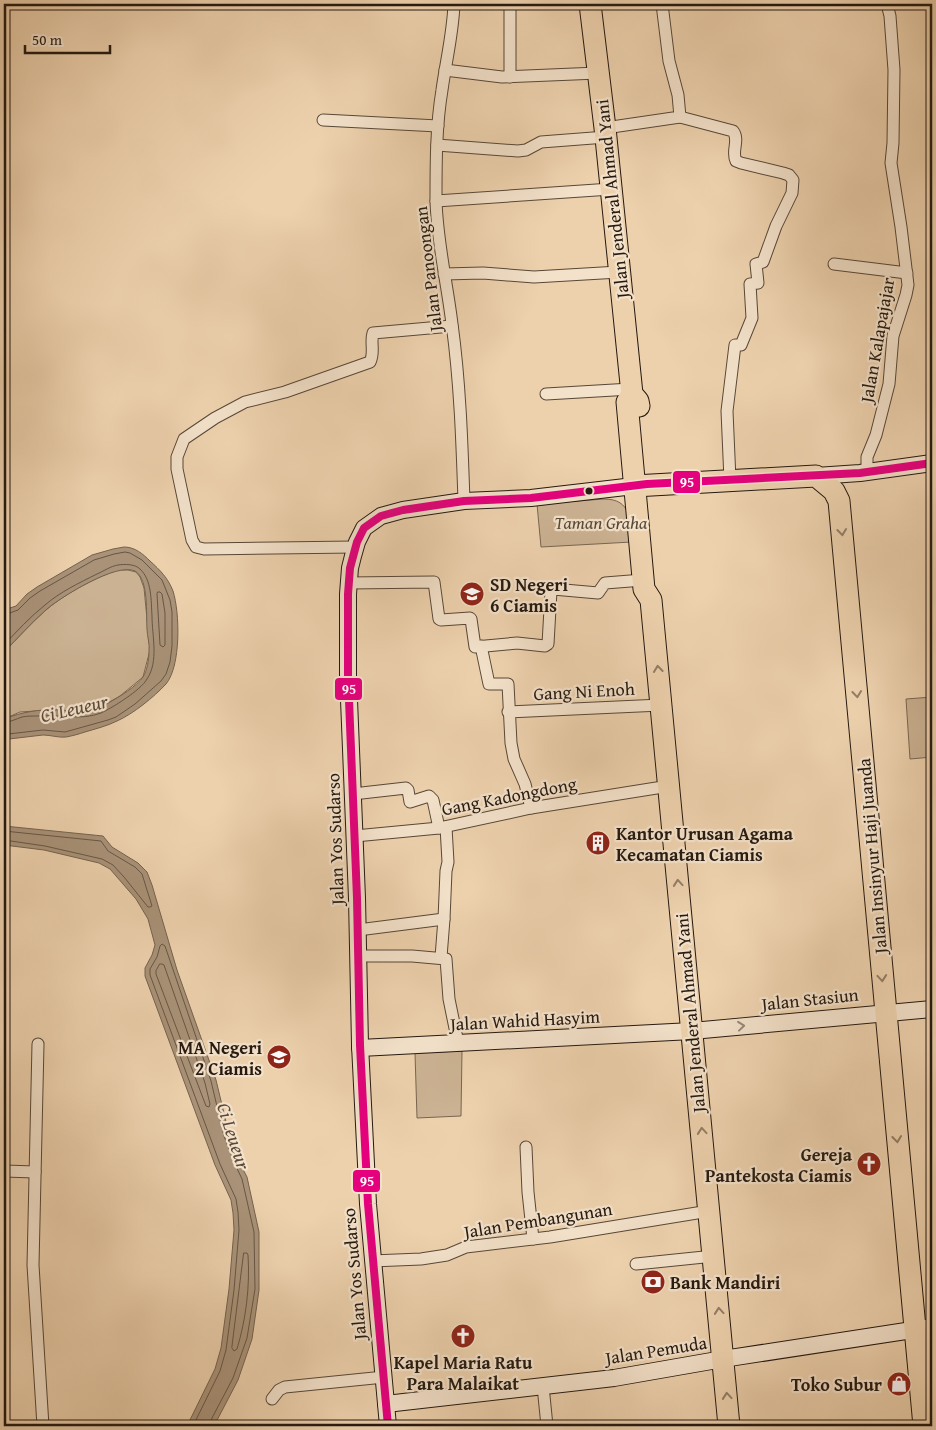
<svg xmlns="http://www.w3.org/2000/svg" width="936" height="1430" font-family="'Gentium Book Plus',serif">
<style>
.green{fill:#cbb292;stroke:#786651}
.water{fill:#a99278;stroke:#74624e}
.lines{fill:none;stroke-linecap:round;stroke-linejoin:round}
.shore{stroke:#675644;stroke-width:1}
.street-casing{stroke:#574737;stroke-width:13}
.secondary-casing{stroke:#251910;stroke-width:18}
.highway-casing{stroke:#251910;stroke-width:23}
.street{stroke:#f3e1ca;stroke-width:11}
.secondary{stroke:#f3e1ca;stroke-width:16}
.highway{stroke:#edd1ad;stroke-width:21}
.bus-1-casing{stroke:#f3e1ca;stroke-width:11}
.bus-1{stroke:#e5007d;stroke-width:8}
.oneway{stroke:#937e66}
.oneway2{stroke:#968776}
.bus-dot{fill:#251910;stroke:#f3e1ca;stroke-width:2}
.labels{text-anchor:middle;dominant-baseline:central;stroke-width:4.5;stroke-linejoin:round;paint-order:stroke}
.street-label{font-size:18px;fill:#251910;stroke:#f3e1ca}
.park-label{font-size:18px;font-style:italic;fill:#574737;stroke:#f3e1ca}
.poi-label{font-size:18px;font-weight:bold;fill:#251910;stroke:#f3e1ca;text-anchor:start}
.water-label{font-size:19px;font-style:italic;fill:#5a493a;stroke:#f3e1ca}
.line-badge{stroke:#f3e1ca;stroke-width:2}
.badge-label{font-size:14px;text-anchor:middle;font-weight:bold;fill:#fff}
</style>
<rect width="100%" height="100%" fill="#edd1ad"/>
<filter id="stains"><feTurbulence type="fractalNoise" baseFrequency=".004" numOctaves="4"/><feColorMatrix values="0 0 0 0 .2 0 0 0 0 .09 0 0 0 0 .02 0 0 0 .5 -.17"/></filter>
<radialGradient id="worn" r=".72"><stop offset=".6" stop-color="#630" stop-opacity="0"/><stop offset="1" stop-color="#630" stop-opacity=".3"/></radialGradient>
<g class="green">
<path d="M604,499C632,499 630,521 632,542L541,547L537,504Z"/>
<path d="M118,570H128L136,572L140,577L144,588L150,650L143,677L120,696L99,708L82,713L59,710L36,711L20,712L4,719V652C18,638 31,623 46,610C63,595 96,577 118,570Z"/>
<path d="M932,697V757L910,759L906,699Z"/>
<path d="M462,1051L461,1116L417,1118L415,1053Z"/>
</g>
<g class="water">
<path d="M124,547C135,547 143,554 150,561C160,570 168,578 173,591C180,613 181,666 166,684C154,697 133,714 117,721C107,726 95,729 85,732C79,734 72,736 66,737C59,738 51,735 43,735C32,736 20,738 9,739L4,742V719C22,712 39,709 59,710C67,710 74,713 82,713C92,712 102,707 110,702C119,697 137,686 143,677C147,671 149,659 149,651C150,644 147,636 147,629C146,615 149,579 135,571C117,562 61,597 47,609C32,622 18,638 4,652V610L16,606L27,594L37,587L92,555L113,549Z"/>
<path d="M4,826L103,836L112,847L138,863L147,872L152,885L177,970L216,1080L229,1134L238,1160L247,1177L259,1232V1290L252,1339L238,1380L214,1426H187L215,1369L221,1348L229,1289L234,1230L233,1213L231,1200L215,1165L145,976V968L152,955L155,945L148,919L136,899L110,869L99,863L44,850L4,845Z"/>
</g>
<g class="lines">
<g class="shore">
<path d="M158,592H160L162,594L165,613V645L163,647L160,645L157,594Z"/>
<path d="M4,615L18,610L30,598L40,591L94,560L114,554L125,552L130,553L142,560L162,580L170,600L172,612V646L170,662L166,674L161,681L135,704L116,717L108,720L65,732L43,730L8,734L4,736"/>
<path d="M4,645C17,631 30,617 45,605C60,592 79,583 97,574C104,571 111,566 118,565C125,564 135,564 140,569C152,580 151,601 152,616C152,636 159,661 147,679C141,690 112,708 101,713C81,721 58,714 37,716C32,716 26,716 22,717C16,719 10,722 4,723"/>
<path d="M4,831L101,841L108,851L135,867L142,874L152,906L150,907H148L124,877L113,865L102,859L45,846L4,840"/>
<path d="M160,964H162L164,965L205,1083L210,1104L209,1107L206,1106L156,974V971Z"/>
<path d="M244,1253H247L248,1255C250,1287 246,1319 237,1349L234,1351L232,1348Z"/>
<path d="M193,1426L220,1371L226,1350L234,1290L239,1230L238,1212L236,1199L220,1164L150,975V969L157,957L160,946L162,944L165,946L211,1081L224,1136L234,1162L242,1179L254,1232L255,1289L247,1338L233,1378L212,1418L210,1426"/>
</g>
<defs>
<g id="street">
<path d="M454,4C453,33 446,61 442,90C436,126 436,163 436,200C437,242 447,282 452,324C460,382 462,442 464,501"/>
<path d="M445,70L502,77L598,73"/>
<path d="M510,77V4"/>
<path d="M680,117L733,131C740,140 731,151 736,161L741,163L783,173L789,175L793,180L792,193L776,226L763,262L756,264L758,283L750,284L752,318L741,345H735L727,411L730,480"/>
<path d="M323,120L438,126"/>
<path d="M605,128L680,117L678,95L669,61L662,4"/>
<path d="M437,145L518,151L526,150L541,142L606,137"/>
<path d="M436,201L611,189"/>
<path d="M834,264L907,273"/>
<path d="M444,274L483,273L534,277L619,272"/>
<path d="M546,394L631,389"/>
<path d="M867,472V457L876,435L889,384L893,336L906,295L908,285L901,227L891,163L893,143L894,70L890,16L887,4"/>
<path d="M355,547L204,549L196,547L192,540L177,469V457L184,439L215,418L245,402L285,392L370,362C375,353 370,342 373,333L452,326"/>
<path d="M348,583L434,582L439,619L441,620L470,618L471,619L475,647L517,643L545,646L548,644L551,591L553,589L598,593L605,583L643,580"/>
<path d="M481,646L489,684H508L511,743L514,759L525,784L531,808"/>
<path d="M508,712L661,705"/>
<path d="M353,794L406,788L408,790L410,802L429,796L433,800L439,828"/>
<path d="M355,836L439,828L531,808L669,786"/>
<path d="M358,930L444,919"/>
<path d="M358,956H412L446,959L449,999L458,1043"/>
<path d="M441,957L444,919L446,871L448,862L446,827"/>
<path d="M38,1044L33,1265L43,1426"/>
<path d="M526,1147L528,1192L533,1239"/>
<path d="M4,1171L35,1172"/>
<path d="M372,1261L421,1259L447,1255L466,1247L550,1237L709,1211"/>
<path d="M636,1264L714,1256"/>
<path d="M543,1386L547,1426"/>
<path d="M272,1399L279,1390L285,1387L384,1377"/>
</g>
<g id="secondary">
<path d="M816,476L860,473L932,463"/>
<path d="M360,1048L692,1031L932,1009"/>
<path d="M386,1404L614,1378L723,1359L932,1327"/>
<path d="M388,1426L368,1204L360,1045L357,898L348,675V594L350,568L353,556L357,542L364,528L381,516L403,510L464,501L531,498L634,486"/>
</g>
<g id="highway">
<path d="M590,4L605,128L632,394L638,401L639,406"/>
<path d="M632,394L627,402L644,589L651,600L729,1426"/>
<path d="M634,486L816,476L834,491L839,501L924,1426"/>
</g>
</defs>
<use href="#street" class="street-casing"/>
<use href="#secondary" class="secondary-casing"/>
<use href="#highway" class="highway-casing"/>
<use href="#street" class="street"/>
<use href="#secondary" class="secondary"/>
<use href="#highway" class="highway"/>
<defs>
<path id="bus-1" d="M388,1426L368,1204L360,1045L357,898L348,675V594L350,568L357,542L364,528L381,516L403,510L464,501L531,498L647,484L860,473L932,463"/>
</defs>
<use href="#bus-1" class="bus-1-casing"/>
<use href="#bus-1" class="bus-1"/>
</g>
<defs><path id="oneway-chevron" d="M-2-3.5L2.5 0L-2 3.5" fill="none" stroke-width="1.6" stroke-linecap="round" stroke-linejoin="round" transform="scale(1.25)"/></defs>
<g class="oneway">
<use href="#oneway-chevron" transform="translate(842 532) rotate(84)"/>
<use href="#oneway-chevron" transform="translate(658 669) rotate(-96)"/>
<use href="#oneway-chevron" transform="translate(857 694) rotate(84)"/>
<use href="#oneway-chevron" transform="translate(678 883) rotate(-95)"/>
<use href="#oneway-chevron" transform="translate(882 978) rotate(85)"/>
<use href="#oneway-chevron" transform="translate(702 1131) rotate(-95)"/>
<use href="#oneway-chevron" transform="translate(897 1139) rotate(84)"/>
<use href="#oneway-chevron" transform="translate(719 1311) rotate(-95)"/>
<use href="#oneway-chevron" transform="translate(727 1396) rotate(-95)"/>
</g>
<use class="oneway2" href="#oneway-chevron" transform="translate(741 1026) rotate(-6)"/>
<defs>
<symbol id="school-disc" viewBox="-11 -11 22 22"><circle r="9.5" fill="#8f2418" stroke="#f3e1ca"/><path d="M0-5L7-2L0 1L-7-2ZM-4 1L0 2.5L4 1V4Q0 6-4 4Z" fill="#fff"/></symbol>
<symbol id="building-disc" viewBox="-11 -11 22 22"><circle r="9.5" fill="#8f2418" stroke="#f3e1ca"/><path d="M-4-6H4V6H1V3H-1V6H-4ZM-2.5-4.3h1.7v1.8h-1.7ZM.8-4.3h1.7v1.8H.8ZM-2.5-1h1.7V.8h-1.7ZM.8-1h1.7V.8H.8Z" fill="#fff"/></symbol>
<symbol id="church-disc" viewBox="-11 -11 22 22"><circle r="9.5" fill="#8f2418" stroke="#f3e1ca"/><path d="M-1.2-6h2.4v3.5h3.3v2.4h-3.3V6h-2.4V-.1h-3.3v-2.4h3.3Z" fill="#fff"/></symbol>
<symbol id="bank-disc" viewBox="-11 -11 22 22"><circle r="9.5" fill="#8f2418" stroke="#f3e1ca"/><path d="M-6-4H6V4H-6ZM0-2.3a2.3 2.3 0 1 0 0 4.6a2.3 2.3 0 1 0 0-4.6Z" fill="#fff"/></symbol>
<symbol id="shop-disc" viewBox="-11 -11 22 22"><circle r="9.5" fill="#8f2418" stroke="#f3e1ca"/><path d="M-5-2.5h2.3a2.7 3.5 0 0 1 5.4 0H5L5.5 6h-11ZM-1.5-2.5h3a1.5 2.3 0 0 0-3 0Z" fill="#fff"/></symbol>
</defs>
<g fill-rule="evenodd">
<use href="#school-disc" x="458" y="580" width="28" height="28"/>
<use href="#building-disc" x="584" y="829" width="28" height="28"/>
<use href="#school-disc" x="265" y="1043" width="28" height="28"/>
<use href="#church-disc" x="855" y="1150" width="28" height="28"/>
<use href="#bank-disc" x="639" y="1268" width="28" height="28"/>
<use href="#church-disc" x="449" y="1322" width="28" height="28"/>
<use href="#shop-disc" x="885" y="1370" width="28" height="28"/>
</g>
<circle class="bus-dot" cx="589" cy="491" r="4.5"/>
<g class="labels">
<g class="street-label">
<text transform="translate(612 199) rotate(-96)">Jalan Jenderal Ahmad Yani</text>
<text transform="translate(428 269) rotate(-97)">Jalan Panoongan</text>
<text transform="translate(877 340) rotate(-80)">Jalan Kalapajajar</text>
<text transform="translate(584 691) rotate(-3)">Gang Ni Enoh</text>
<text transform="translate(509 796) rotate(-11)">Gang Kadongdong</text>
<text transform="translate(335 839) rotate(-92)">Jalan Yos Sudarso</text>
<text transform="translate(872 856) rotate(-95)">Jalan Insinyur Haji Juanda</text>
<text transform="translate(810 999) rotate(-6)">Jalan Stasiun</text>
<text transform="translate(690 1013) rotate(-95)">Jalan Jenderal Ahmad Yani</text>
<text transform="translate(525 1020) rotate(-3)">Jalan Wahid Hasyim</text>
<text transform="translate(538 1220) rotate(-9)">Jalan Pembangunan</text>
<text transform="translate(354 1274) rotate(-95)">Jalan Yos Sudarso</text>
<text transform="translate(656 1350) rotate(-9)">Jalan Pemuda</text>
</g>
<g class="park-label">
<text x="601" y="522">Taman Graha</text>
</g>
<g class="poi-label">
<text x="490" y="584">SD Negeri<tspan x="490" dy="21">6 Ciamis</tspan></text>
<text x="616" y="833">Kantor Urusan Agama<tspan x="616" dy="21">Kecamatan Ciamis</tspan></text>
<text x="262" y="1047" text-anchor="end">MA Negeri<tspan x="262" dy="21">2 Ciamis</tspan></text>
<text x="852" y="1154" text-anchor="end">Gereja<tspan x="852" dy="21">Pantekosta Ciamis</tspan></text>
<text x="670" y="1282">Bank Mandiri</text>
<text x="463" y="1362" text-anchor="middle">Kapel Maria Ratu<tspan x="463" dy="21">Para Malaikat</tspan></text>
<text x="882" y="1384" text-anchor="end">Toko Subur</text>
</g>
<g class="water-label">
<text transform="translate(74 708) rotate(-13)">Ci Leueur</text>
<text transform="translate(234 1136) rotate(72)">Ci Leueur</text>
</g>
</g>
<g class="line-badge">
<rect x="672" y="470" width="29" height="24" rx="5" fill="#e5007d"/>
<rect x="334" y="677" width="29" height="24" rx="5" fill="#e5007d"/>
<rect x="352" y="1169" width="29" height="24" rx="5" fill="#e5007d"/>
</g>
<g class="badge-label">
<text x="687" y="487">95</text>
<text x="349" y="694">95</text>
<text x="367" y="1186">95</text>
</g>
<rect width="936" height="1430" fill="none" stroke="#edd1ad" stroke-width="20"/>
<rect x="5" y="5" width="926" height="1420" fill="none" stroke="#251910" stroke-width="2.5"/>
<rect x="10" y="10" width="916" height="1410" fill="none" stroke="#251910"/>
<path d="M25 45v8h85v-8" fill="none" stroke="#251910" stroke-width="2.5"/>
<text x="32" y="45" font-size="15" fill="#251910" stroke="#f3e1ca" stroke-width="4" paint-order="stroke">50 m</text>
<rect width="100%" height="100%" filter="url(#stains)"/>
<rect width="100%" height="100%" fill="url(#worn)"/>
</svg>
